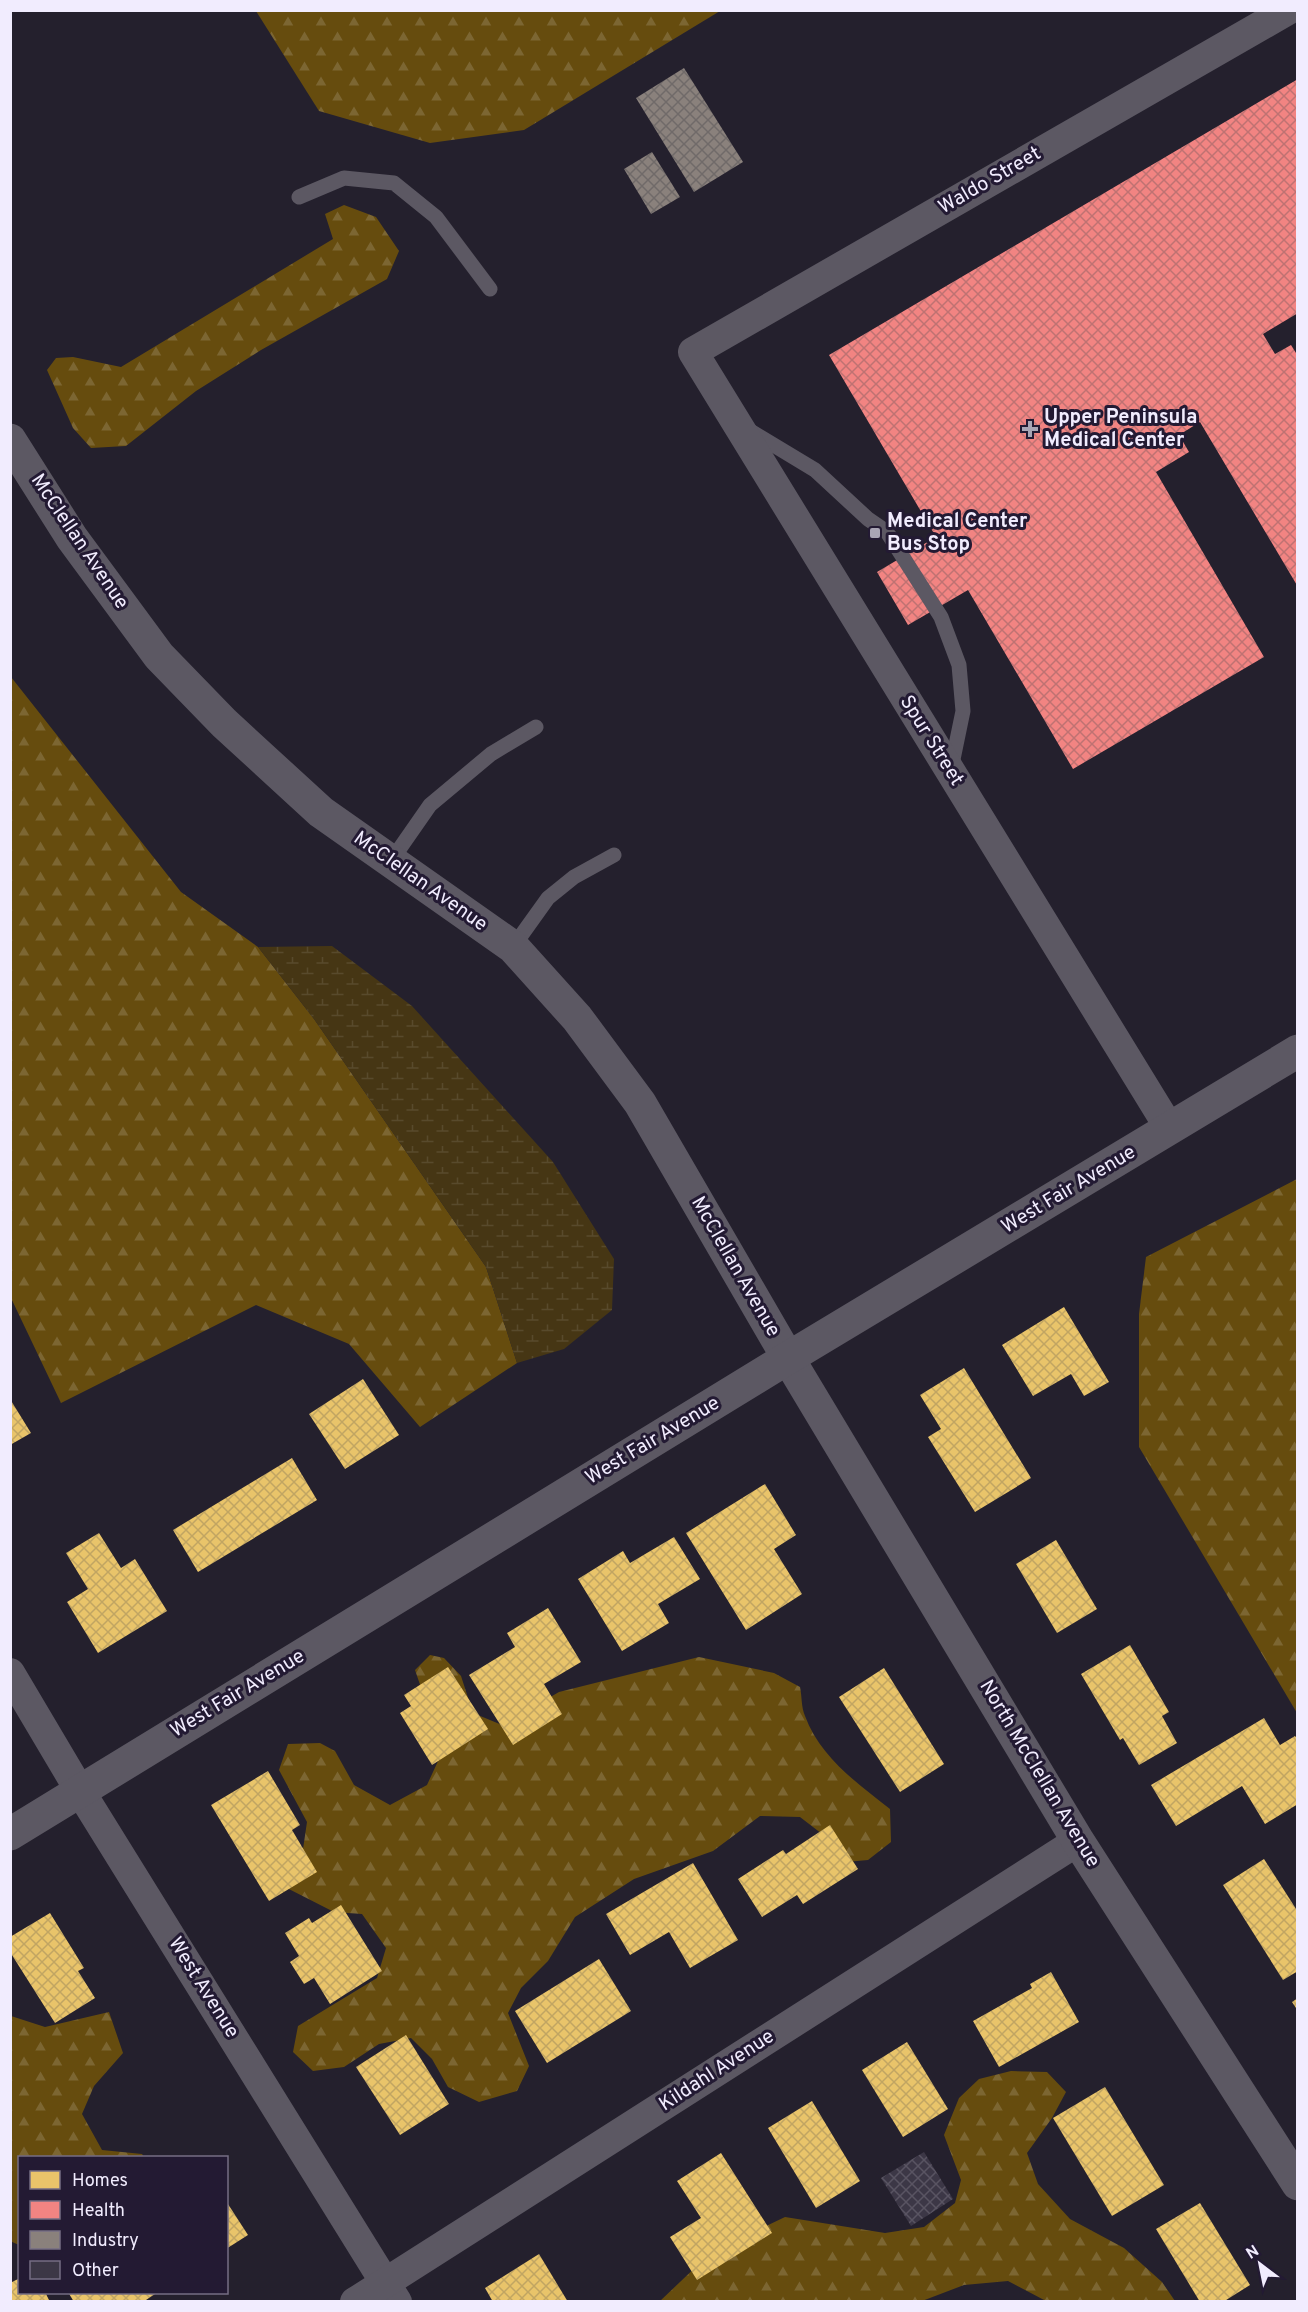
<svg xmlns="http://www.w3.org/2000/svg" width="1308" height="2312" font-family="Overpass,sans-serif">
<style>
.forest{fill:url(#forest-firs)}
.wetland{fill:url(#wetland-marsh)}
.homes{fill:url(#homes-cross-hatch)}
.health{fill:url(#health-cross-hatch)}
.industry{fill:url(#industry-cross-hatch)}
.building{fill:url(#building-cross-hatch)}
.lines{fill:none;stroke-linecap:round;stroke-linejoin:round}
.lane{stroke:#5c5863;stroke-width:15}
.street{stroke:#5c5863;stroke-width:30}
.secondary{stroke:#5c5863;stroke-width:33}
.poi-dot{fill:#a9a5b5;stroke:#231a33;stroke-width:2}
.labels{text-anchor:middle;dominant-baseline:central;stroke-width:6;stroke-linejoin:round;paint-order:stroke}
.street-label{font-size:20px;fill:#f1ecfe;stroke:#231a33}
.poi-label{font-size:20px;font-weight:bold;fill:#f1ecfe;stroke:#231a33;text-anchor:start}
</style>
<defs>
<pattern id="forest-firs" width="22" height="20" patternUnits="userSpaceOnUse" patternTransform="scale(1.5)"><rect width="22" height="20" fill="#664c0e"/><path d="M5 1l3.5 6h-7zM16 11l3.5 6h-7z" fill="#7c6632"/></pattern>
<pattern id="wetland-marsh" width="20" height="14" patternUnits="userSpaceOnUse" patternTransform="scale(1.5)"><rect width="20" height="14" fill="#463614"/><path d="M1 5h8M5 5V1M11 12h8M15 12V8" fill="none" stroke="#584a2c"/></pattern>
<pattern id="homes-cross-hatch" width="8" height="8" patternUnits="userSpaceOnUse" patternTransform="scale(1.5)"><rect width="8" height="8" fill="#e9c46a"/><path d="M0 0l8 8M0 8l8-8" fill="none" stroke="#c1a562"/></pattern>
<pattern id="health-cross-hatch" width="8" height="8" patternUnits="userSpaceOnUse" patternTransform="scale(1.5)"><rect width="8" height="8" fill="#f28482"/><path d="M0 0l8 8M0 8l8-8" fill="none" stroke="#bf7272"/></pattern>
<pattern id="industry-cross-hatch" width="8" height="8" patternUnits="userSpaceOnUse" patternTransform="scale(1.5)"><rect width="8" height="8" fill="#8a817c"/><path d="M0 0l8 8M0 8l8-8" fill="none" stroke="#706a69"/></pattern>
<pattern id="building-cross-hatch" width="8" height="8" patternUnits="userSpaceOnUse" patternTransform="scale(1.5)"><rect width="8" height="8" fill="#3c3746"/><path d="M0 0l8 8M0 8l8-8" fill="none" stroke="#595462"/></pattern>
</defs>
<rect width="100%" height="100%" fill="#24202d"/>
<g class="forest">
<path d="M256,11H720L524,130L430,143L319,111Z"/>
<path d="M344,205L376,217L399,251L387,279L261,350L196,391L126,446L91,448L73,428L47,370L56,358L73,357L121,367L333,239L325,214Z"/>
<path d="M11,677L181,892L258,947L314,1019L486,1267L517,1363L420,1427L349,1344L256,1305L61,1403L11,1298Z"/>
<path d="M1297,1179V1713L1139,1447V1314L1146,1257Z"/>
<path d="M430,1655L444,1658L461,1676L473,1713L502,1725L559,1692L699,1657L774,1673L800,1687C802,1696 801,1707 805,1716C820,1757 857,1783 890,1809L891,1842L868,1860L835,1863L826,1837L800,1817L760,1816L713,1851L634,1879L575,1917L548,1961L521,1988L508,2013L529,2066L517,2091L479,2102L448,2087L432,2059L411,2038L379,2044L344,2067L313,2071L293,2052L298,2026L377,1978L386,1948L362,1914L334,1912L281,1885L302,1856L307,1822L279,1770L288,1744L320,1743L335,1751L354,1785L390,1805L427,1785L439,1759L429,1711L415,1670Z"/>
<path d="M109,2012L123,2053L94,2086L82,2114L102,2150L142,2154L144,2157L20,2158L19,2245L10,2241L11,2016L45,2027Z"/>
<path d="M1011,2071L1047,2072L1066,2092L1052,2118L1027,2153L1038,2184L1070,2219L1124,2248L1162,2282L1175,2301H1046L1008,2281L964,2285L922,2301L659,2302L701,2262L741,2238L785,2217L885,2233L924,2227L955,2203L961,2180L944,2135L959,2098L979,2079Z"/>
</g>
<path class="wetland" d="M332,946L412,1006L553,1162L614,1259L612,1310L564,1349L517,1363L486,1267L314,1019L258,947Z"/>
<g class="homes">
<path d="M1064,1307L1109,1382L1084,1396L1071,1374L1033,1396L1002,1345Z"/>
<path d="M964,1368L1031,1478L975,1512L928,1437L941,1429L920,1395Z"/>
<path d="M363,1379L399,1435L345,1469L309,1414Z"/>
<path d="M10,1399L31,1433L10,1445Z"/>
<path d="M292,1458L317,1500L198,1572L173,1530Z"/>
<path d="M765,1484L796,1535L774,1549L802,1594L746,1630L686,1533Z"/>
<path d="M99,1533L121,1568L135,1559L167,1611L98,1653L67,1602L88,1589L66,1553Z"/>
<path d="M674,1537L700,1579L658,1604L669,1623L622,1651L578,1579L623,1551L630,1563Z"/>
<path d="M1056,1540L1097,1609L1057,1633L1016,1564Z"/>
<path d="M548,1608L581,1662L544,1684L562,1714L513,1745L469,1675L515,1647L507,1633Z"/>
<path d="M1130,1645L1169,1712L1162,1716L1177,1743L1139,1765L1123,1738L1120,1740L1081,1674Z"/>
<path d="M448,1667L488,1729L432,1765L400,1713L411,1706L404,1695Z"/>
<path d="M884,1668L944,1764L900,1792L839,1697Z"/>
<path d="M1264,1718L1280,1745L1295,1736L1298,1740V1804L1265,1824L1242,1786L1176,1826L1151,1785Z"/>
<path d="M268,1771L300,1825L292,1830L317,1872L269,1901L211,1805Z"/>
<path d="M830,1825L858,1869L803,1904L797,1895L762,1917L738,1879L783,1850L786,1854Z"/>
<path d="M1264,1859L1298,1912V1971L1283,1980L1223,1885Z"/>
<path d="M693,1863L738,1940L690,1968L669,1932L630,1955L606,1914Z"/>
<path d="M341,1905L382,1971L330,2004L314,1978L304,1984L290,1962L299,1956L285,1933L309,1918L312,1923Z"/>
<path d="M50,1913L84,1968L78,1971L95,1998L55,2023L10,1952V1937Z"/>
<path d="M599,1959L631,2011L547,2063L515,2011Z"/>
<path d="M1051,1972L1079,2022L999,2067L973,2021L1032,1988L1030,1984Z"/>
<path d="M1298,1998V2011L1292,2002Z"/>
<path d="M406,2035L449,2104L400,2135L356,2067Z"/>
<path d="M907,2042L948,2109L903,2137L862,2070Z"/>
<path d="M1105,2087L1164,2185L1112,2216L1053,2118Z"/>
<path d="M812,2101L860,2181L816,2208L768,2128Z"/>
<path d="M721,2153L772,2233L697,2280L670,2237L701,2218L677,2181Z"/>
<path d="M226,2201L248,2235L226,2249Z"/>
<path d="M1200,2203L1250,2285L1223,2302H1200L1156,2229Z"/>
<path d="M539,2254L568,2302H493L485,2288Z"/>
<path d="M20,2278V2292H45L50,2302H10V2283Z"/>
<path d="M68,2292H153L155,2294L143,2302H74Z"/>
</g>
<path class="health" d="M1298,79V313L1263,334L1275,354L1291,345L1296,353L1298,352V587L1200,422L1179,435L1189,452L1156,472L1264,657L1073,769L968,590L908,625L877,572L936,537L829,355Z"/>
<g class="industry">
<path d="M684,68L743,162L694,192L636,98Z"/>
<path d="M652,152L680,197L651,214L624,169Z"/>
</g>
<path class="building" d="M924,2152L953,2199L911,2226L881,2178Z"/>
<g class="lines">
<g class="lane">
<path d="M299,197L344,178L394,183L436,217L490,289"/>
<path d="M747,429L815,470L868,519L887,532L941,617L959,665L963,711L951,769"/>
<path d="M391,861L430,805L491,754L536,727"/>
<path d="M513,947L548,898L574,877L614,855"/>
</g>
<g class="street">
<path d="M1170,1129L693,352L1288,10"/>
<path d="M10,1673L80,1791L397,2302"/>
<path d="M355,2302L1078,1841"/>
</g>
<g class="secondary">
<path d="M10,440L72,538L159,656L224,723L321,812L513,947L577,1018L640,1103L788,1358L1078,1841L1298,2184"/>
<path d="M10,1834L788,1358L1298,1051"/>
</g>
</g>
<g class="poi-dot">
<path d="M1027 420h6v6h6v6h-6v6h-6v-6h-6v-6h6z"/>
<rect x="869" y="527" width="12" height="12" rx="3"/>
</g>
<g class="labels">
<g class="street-label">
<text transform="translate(990 181) rotate(-30)">Waldo Street</text>
<text transform="translate(79 542) rotate(56)">McClellan Avenue</text>
<text transform="translate(931 741) rotate(58)">Spur Street</text>
<text transform="translate(420 882) rotate(35)">McClellan Avenue</text>
<text transform="translate(1069 1190) rotate(-31)">West Fair Avenue</text>
<text transform="translate(735 1267) rotate(60)">McClellan Avenue</text>
<text transform="translate(653 1441) rotate(-31)">West Fair Avenue</text>
<text transform="translate(238 1694) rotate(-31)">West Fair Avenue</text>
<text transform="translate(1039 1774) rotate(59)">North McClellan Avenue</text>
<text transform="translate(203 1988) rotate(58)">West Avenue</text>
<text transform="translate(717 2071) rotate(-33)">Kildahl Avenue</text>
</g>
<g class="poi-label">
<text x="1044" y="418">Upper Peninsula<tspan x="1044" dy="23">Medical Center</tspan></text>
<text x="887" y="522">Medical Center<tspan x="887" dy="23">Bus Stop</tspan></text>
</g>
</g>
<rect width="1308" height="2312" fill="none" stroke="#f1ecfe" stroke-width="24"/>
<rect x="18" y="2156" width="210" height="138" fill="#231a33" stroke="#756e84" stroke-width="1.5"/>
<rect x="30" y="2171" width="30" height="18" fill="#e9c46a" stroke="#756e84" stroke-width="1.5"/>
<text x="72" y="2186" font-size="18" fill="#f1ecfe">Homes</text>
<rect x="30" y="2201" width="30" height="18" fill="#f28482" stroke="#756e84" stroke-width="1.5"/>
<text x="72" y="2216" font-size="18" fill="#f1ecfe">Health</text>
<rect x="30" y="2231" width="30" height="18" fill="#8a817c" stroke="#756e84" stroke-width="1.5"/>
<text x="72" y="2246" font-size="18" fill="#f1ecfe">Industry</text>
<rect x="30" y="2261" width="30" height="18" fill="#3c3746" stroke="#756e84" stroke-width="1.5"/>
<text x="72" y="2276" font-size="18" fill="#f1ecfe">Other</text>
<g transform="translate(1260 2264) rotate(328)" stroke="#231a33" stroke-width="4.5" paint-order="stroke">
<path d="M0-4.5L10 22L0 15L-10 22Z" fill="#f1ecfe"/>
<text y="-9" font-size="16" font-weight="bold" text-anchor="middle" fill="#f1ecfe">N</text>
</g>
</svg>
